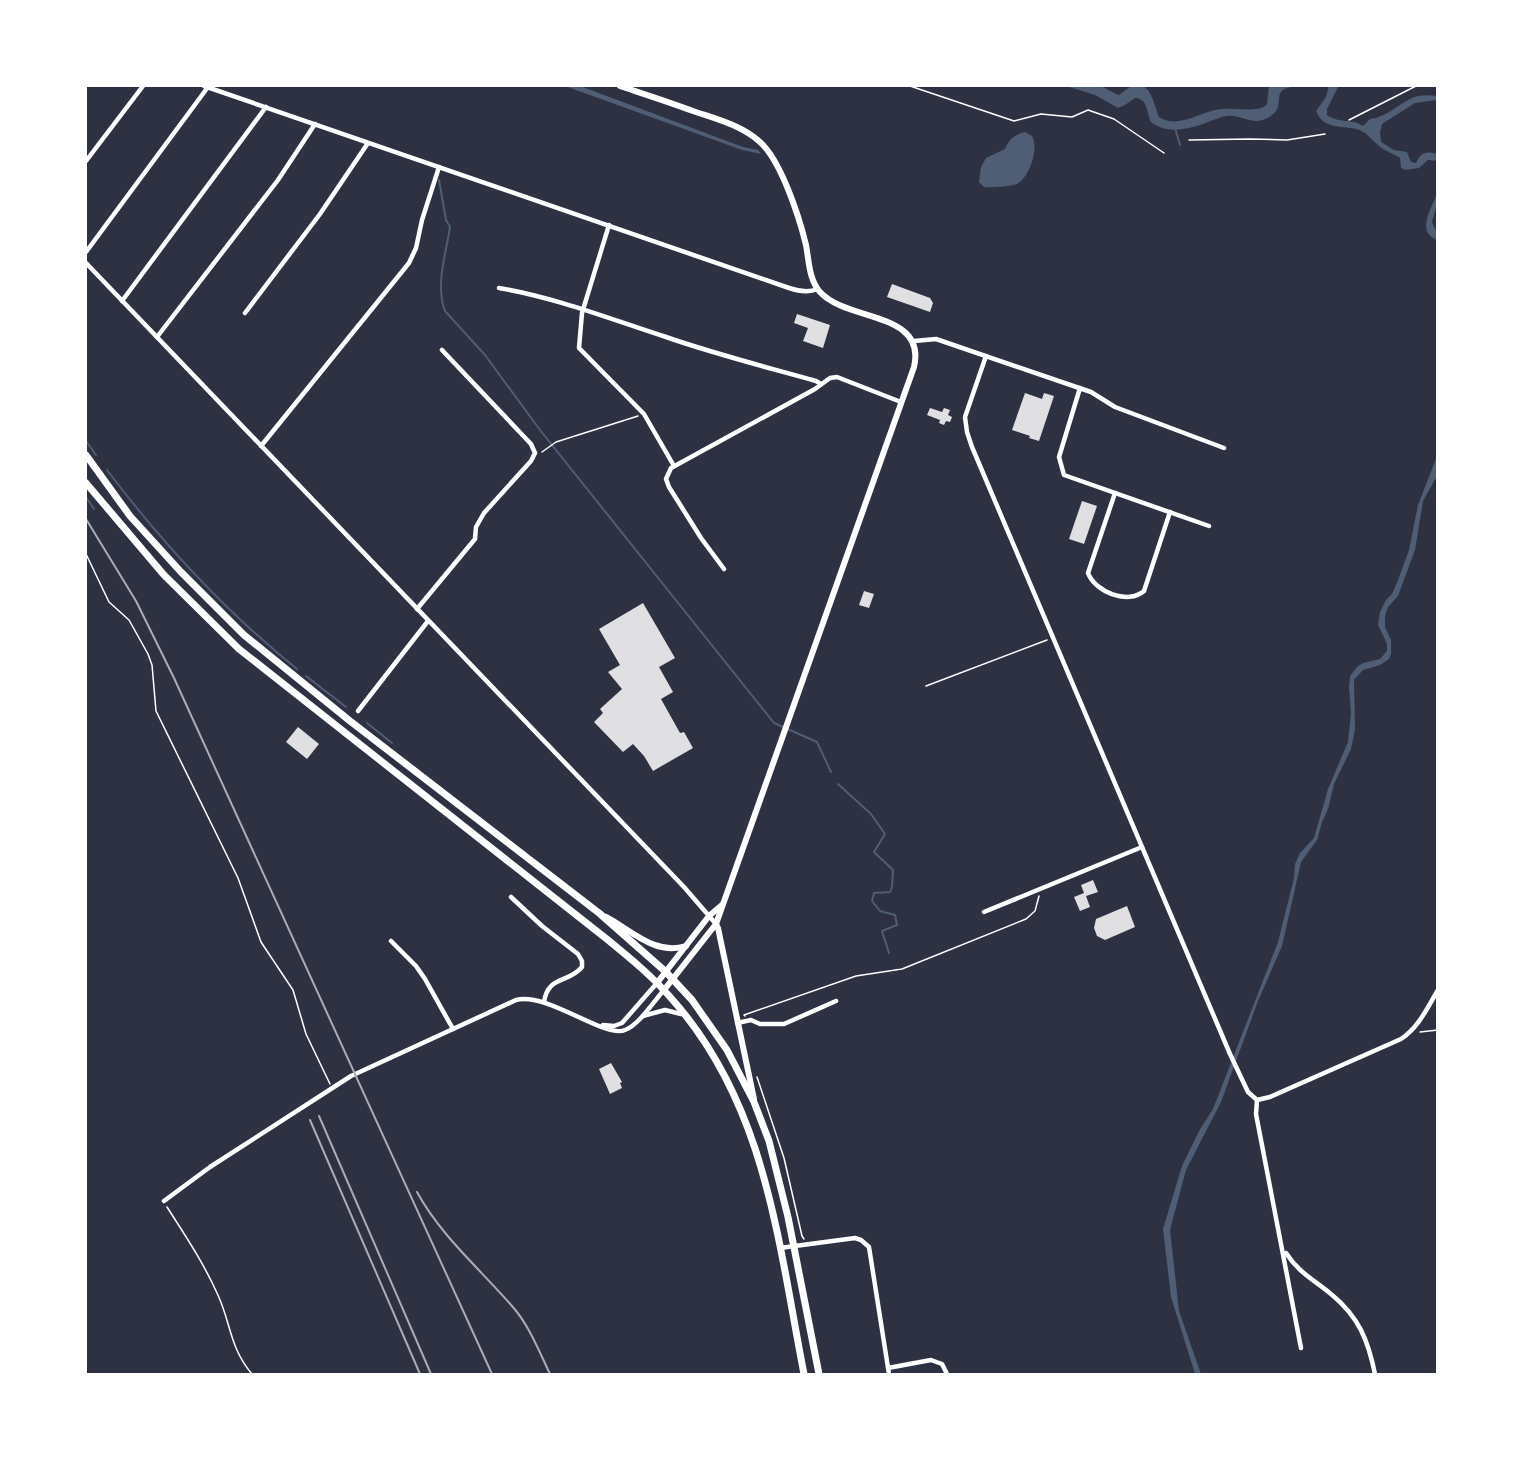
<svg xmlns="http://www.w3.org/2000/svg" width="1523" height="1460" font-family="'Alegreya Sans',sans-serif">
<style>
.water{fill:#4f5d75}
.lines{fill:none;stroke-linecap:round;stroke-linejoin:round}
.stream{stroke:#4f5d75;stroke-width:2}
.building{fill:#e0e0e3}
.path{stroke:#fff;stroke-width:1.5}
.minor{stroke:#fff;stroke-width:4.5}
.secondary{stroke:#fff;stroke-width:6}
.primary{stroke:#fff;stroke-width:7}
.rail{stroke:#abadb3;stroke-width:2}
</style>
<rect width="100%" height="100%" fill="#2d3142"/>
<g class="water">
<path d="M565,86H580L743,147L758,150L761,154L742,150Z"/>
<path d="M1066,86H1101L1118,95C1123,93 1126,89 1130,87C1151,77 1154,106 1159,117C1179,130 1202,110 1222,109C1234,108 1261,113 1267,104L1269,86H1297C1267,89 1288,104 1271,116C1254,128 1242,114 1226,116C1220,117 1214,120 1208,122C1190,129 1168,135 1151,122C1146,111 1148,99 1135,98L1125,105L1118,108L1095,95Z"/>
<path d="M1329,86L1338,87L1327,109V115C1341,124 1351,118 1363,126L1370,119C1389,117 1400,101 1418,96C1424,95 1431,95 1437,96V100L1415,103L1382,124L1380,133L1381,142L1394,150L1407,152L1411,162L1416,163C1421,152 1427,151 1437,154V161L1428,160L1419,168L1406,170L1401,168L1400,158C1394,154 1388,152 1383,149C1376,144 1371,138 1365,133C1349,122 1325,134 1316,111L1326,97Z"/>
<path d="M1025,132L1032,136C1039,148 1030,177 1017,184C1014,186 988,188 984,187L979,182L981,167L986,158L1005,149C1009,139 1014,135 1025,132Z"/>
<path d="M1437,194V205L1432,222L1437,233V240C1416,232 1431,209 1437,194Z"/>
<path d="M1437,456V476L1423,501L1415,550L1398,596L1388,607L1385,616V627L1391,640V654L1389,659L1380,665L1363,670L1354,680L1355,730L1351,749L1334,784L1328,809L1322,822L1317,840L1301,862L1282,946L1258,1001L1221,1102L1186,1170L1170,1230L1179,1311L1201,1374H1195L1171,1297L1163,1229L1182,1166L1199,1131L1213,1109L1278,942L1294,878L1295,864L1300,853L1314,838L1328,789L1348,742L1351,713L1349,686L1350,676L1358,666L1363,663L1380,659L1387,651V644L1378,625L1380,612L1386,600L1392,594L1398,580L1409,550L1418,505Z"/>
</g>
<g class="lines">
<g class="stream">
<path d="M1175,128L1180,145"/>
<path d="M439,180L446,220L450,227C446,254 435,285 445,311L485,355L540,430L774,723L817,742L831,772"/>
<path d="M86,441L96,455"/>
<path d="M107,470C163,544 225,611 297,669"/>
<path d="M86,497L94,509"/>
<path d="M306,676L346,707"/>
<path d="M367,723L392,743"/>
<path d="M838,784L871,814L885,834L874,852L893,870L892,887L890,892L874,893L872,901L880,911L895,915L897,925L882,931L889,953"/>
</g>
</g>
<g class="building">
<path d="M892,284L930,298L933,303L930,312L887,297Z"/>
<path d="M797,314L830,325L823,348L803,341L808,328L794,323Z"/>
<path d="M1025,393L1042,399L1044,393L1054,396L1039,441L1029,438L1030,436L1012,430Z"/>
<path d="M930,408L942,412L944,408L950,410L948,415L952,417L950,422L946,421L944,425L939,423L940,420L927,415Z"/>
<path d="M1082,501L1097,506L1084,544L1069,539Z"/>
<path d="M864,591L874,594L869,608L859,605Z"/>
<path d="M643,603L675,658L659,667L673,692L661,699L680,733L684,732L693,748L653,771L644,756L633,744L623,752L594,722L603,713L600,709L622,689L608,672L620,665L599,629Z"/>
<path d="M298,727L319,744L307,759L286,742Z"/>
<path d="M1093,880L1098,892L1086,896L1090,907L1080,911L1074,897L1084,893L1081,885Z"/>
<path d="M1127,906L1135,927L1105,940L1097,936L1094,928L1096,919Z"/>
<path d="M611,1063L622,1082L620,1083L622,1088L610,1094L599,1069Z"/>
</g>
<g class="lines">
<g class="path">
<path d="M910,86L1014,121L1041,114L1072,117L1088,110L1114,119L1164,153"/>
<path d="M1349,120L1416,86"/>
<path d="M1189,140L1250,139L1287,140L1325,134"/>
<path d="M542,452L556,442L638,416"/>
<path d="M86,554L109,602L129,620L148,654L152,665L156,711L238,878L261,942L293,990L306,1034L330,1084"/>
<path d="M926,686L1047,640"/>
<path d="M745,1016L744,1015L856,976L902,969L1026,919L1035,911L1039,896"/>
<path d="M1420,1032L1438,1030"/>
<path d="M757,1077L784,1158L802,1236L804,1239"/>
<path d="M167,1207C185,1235 203,1262 217,1293C231,1322 229,1347 252,1374"/>
</g>
<g class="minor">
<path d="M204,86L789,288C798,291 808,293 818,289"/>
<path d="M86,161L143,86"/>
<path d="M609,225L582,313L579,348L644,414L674,466"/>
<path d="M86,252L208,87"/>
<path d="M86,263L684,887L716,924"/>
<path d="M499,288C557,298 610,319 666,337C715,354 766,367 816,381L821,384"/>
<path d="M122,301L266,107"/>
<path d="M245,313L320,214L368,143"/>
<path d="M157,337L278,180L315,124"/>
<path d="M914,341L936,339L1091,392L1115,407L1224,448"/>
<path d="M986,356L965,417L967,432L972,447L1230,1054L1248,1092L1257,1100"/>
<path d="M1080,388L1059,457L1064,475L1209,526"/>
<path d="M261,446L409,263L416,248L422,220L439,167"/>
<path d="M1115,493L1088,573C1095,592 1128,605 1144,591L1170,512"/>
<path d="M724,569L701,538L669,487L666,479L671,468L815,389L830,378L837,377L901,402"/>
<path d="M417,609L475,539L476,527L484,513L531,461L535,453L531,444L442,350"/>
<path d="M358,711L428,621"/>
<path d="M511,897L542,926L578,954L582,961V967C568,984 548,975 544,1002"/>
<path d="M984,912L1142,847"/>
<path d="M391,941L416,966L425,979L453,1029"/>
<path d="M643,1016L665,1010L681,1014"/>
<path d="M737,1023L751,1020L760,1024H784L836,1001"/>
<path d="M603,1025L614,1026L622,1023L657,983"/>
<path d="M1257,1100L1256,1114L1301,1348"/>
<path d="M1257,1100L1270,1097L1401,1039C1419,1027 1427,1008 1438,990"/>
<path d="M164,1201L210,1167L351,1076L516,1000C548,992 605,1039 625,1030C639,1025 654,1001 664,990"/>
<path d="M780,1248L855,1238L861,1240L869,1247L889,1374"/>
<path d="M1286,1253C1299,1273 1313,1279 1331,1294C1359,1317 1368,1340 1375,1374"/>
<path d="M888,1368L931,1360L942,1364L947,1374"/>
</g>
<g class="secondary">
<path d="M620,86C644,94 669,102 693,111C716,119 741,125 760,142C781,161 799,216 806,245C809,261 809,280 820,292C847,322 927,311 914,367L716,924L664,990"/>
<path d="M606,917C631,930 655,956 686,946"/>
<path d="M716,924L718,928L754,1099"/>
<path d="M657,983L709,916L722,905"/>
</g>
<g class="primary">
<path d="M86,455L130,516L181,572L244,635L350,721L599,913L666,972L692,1000L727,1050L754,1102L769,1141L788,1217L819,1374"/>
<path d="M86,483L164,575L239,649L608,940C630,958 652,976 671,998C766,1104 778,1241 804,1374"/>
</g>
<g class="rail">
<path d="M86,519L136,601L174,678L492,1374"/>
<path d="M319,1116L431,1374"/>
<path d="M310,1120L420,1374"/>
<path d="M417,1192C441,1236 479,1268 512,1306C529,1325 539,1351 550,1374"/>
</g>
</g>
<rect width="1523" height="1460" fill="none" stroke="#ffffff" stroke-width="174"/>
</svg>
